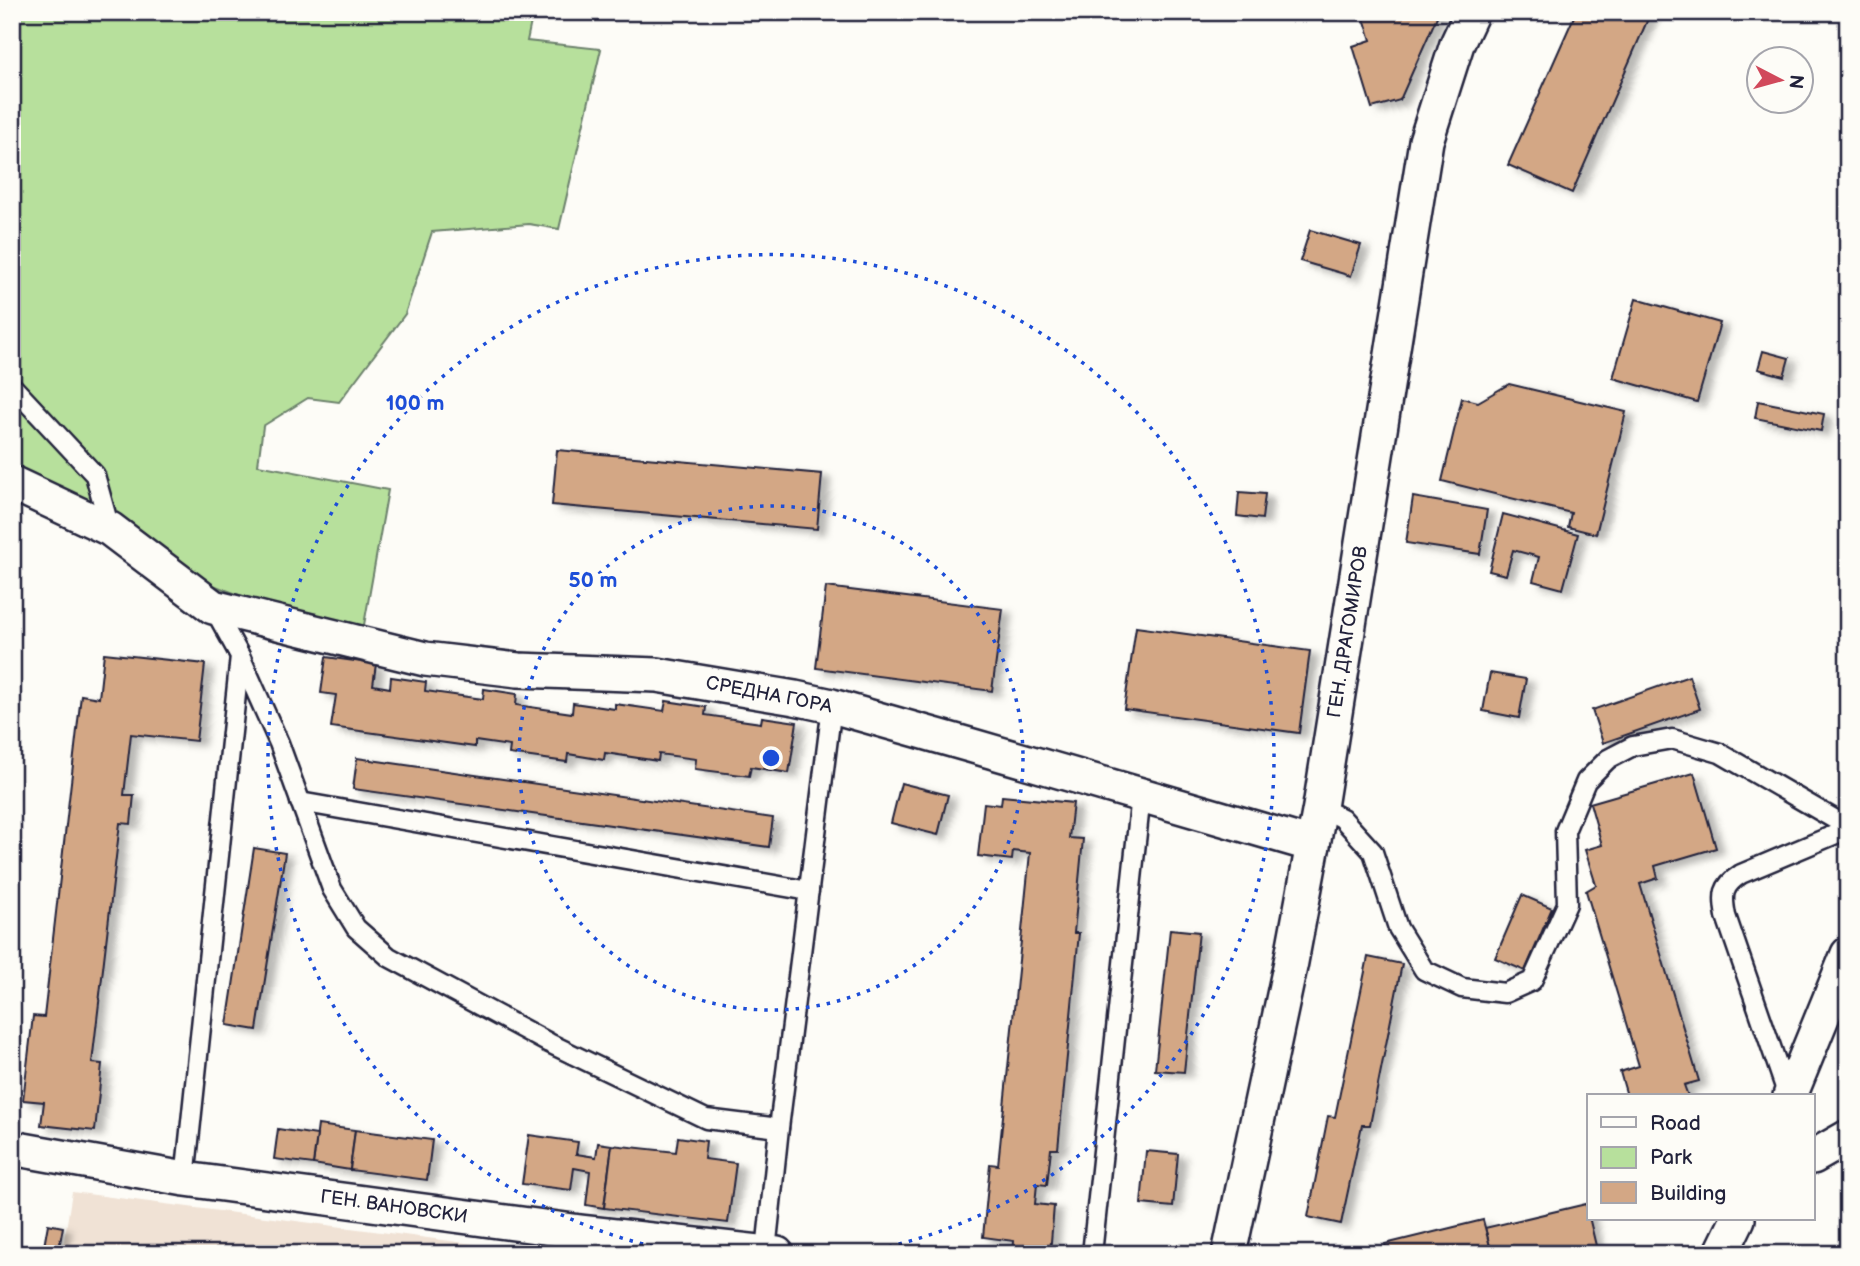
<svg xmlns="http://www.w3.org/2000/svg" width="1860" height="1266" font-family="'Balsamiq Sans',sans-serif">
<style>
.built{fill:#f0e2d5}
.green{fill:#b7e09c;stroke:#6c816c;stroke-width:2}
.building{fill:#d3a785;stroke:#22223b;stroke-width:2;filter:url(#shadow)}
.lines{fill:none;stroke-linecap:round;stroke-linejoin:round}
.lane-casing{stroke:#22223b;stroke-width:23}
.street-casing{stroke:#22223b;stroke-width:38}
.lane{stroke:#fdfcf7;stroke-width:18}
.street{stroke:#fdfcf7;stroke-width:33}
.ring{fill:none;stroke:#1d4ed8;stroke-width:3.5;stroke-dasharray:3.5 7}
.labels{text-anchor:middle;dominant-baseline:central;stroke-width:6;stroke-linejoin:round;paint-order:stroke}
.street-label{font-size:19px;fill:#22223b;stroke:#fdfcf7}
.centre{fill:#1d4ed8;stroke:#fdfcf7;stroke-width:3.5}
.ring-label{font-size:21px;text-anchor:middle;font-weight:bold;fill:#1d4ed8;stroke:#fdfcf7;stroke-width:6;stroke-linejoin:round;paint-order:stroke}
</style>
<defs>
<filter id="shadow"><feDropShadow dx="8" dy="4.5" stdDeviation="3.5" flood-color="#0004"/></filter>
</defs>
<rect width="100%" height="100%" fill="#fdfcf7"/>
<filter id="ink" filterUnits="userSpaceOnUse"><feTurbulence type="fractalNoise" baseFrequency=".0143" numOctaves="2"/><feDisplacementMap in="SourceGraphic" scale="14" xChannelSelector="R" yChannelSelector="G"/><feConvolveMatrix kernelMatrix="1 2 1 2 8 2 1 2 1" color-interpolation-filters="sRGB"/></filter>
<g filter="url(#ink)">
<path class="built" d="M72,1192L544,1253V1254H62Z"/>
<path class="green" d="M12,12H533L527,41L601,49L559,229L529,224L432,232L405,314L339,402L308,398L263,426L258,465L388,490L361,642L151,561L12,483Z"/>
<g class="building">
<path d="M1362,12H1439L1400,100L1372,108L1353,46L1371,40Z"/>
<path d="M1576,12H1651L1572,193L1508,165Z"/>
<path d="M1310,230L1361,245L1351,276L1300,261Z"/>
<path d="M1636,299L1720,323L1697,402L1613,378Z"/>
<path d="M1763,351L1789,358L1784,376L1758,369Z"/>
<path d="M1509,384L1626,412L1596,534L1568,527L1571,513L1442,481L1462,398L1478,402Z"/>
<path d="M1758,401L1824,414L1821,431L1755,418Z"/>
<path d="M557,450L822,474L817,529L552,505Z"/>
<path d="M1239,492L1265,494L1262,519L1237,516Z"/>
<path d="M1413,497L1487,510L1480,554L1406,543Z"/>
<path d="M1503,514L1578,534L1563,589L1533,581L1539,557L1513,550L1506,575L1489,571Z"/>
<path d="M826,587L1003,609L992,691L816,668Z"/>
<path d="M1136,627L1310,651L1299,733L1124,709Z"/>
<path d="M104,653L205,664L196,741L131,734L124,795H134L131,824L120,823L92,1063L102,1064L95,1131L41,1125L44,1102L23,1100L33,1016L44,1017L81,695L99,698Z"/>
<path d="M326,657L376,664L373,685L390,688L391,677L426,682L425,691L483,699L484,689L517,694L516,705L572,713L573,703L615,709V704L664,711L666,701L706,707L705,715L761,723L762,717L797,722L789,773L751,767L749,776L695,769L696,759L659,754L658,761L605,753L604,760L568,754L567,762L509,754L510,746L475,741V747L331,727L336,695L321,693Z"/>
<path d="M1490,673L1526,679L1519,718L1483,711Z"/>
<path d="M1689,676L1700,709L1603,743L1592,710Z"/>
<path d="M357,758L773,818L769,847L353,789Z"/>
<path d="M1694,773L1716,848L1655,866L1658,878L1640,884L1699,1081L1684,1085L1688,1096H1627L1620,1072L1639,1066L1586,891L1596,885L1585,850L1602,845L1590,803Z"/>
<path d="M901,783L948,795L938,835L891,823Z"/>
<path d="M1002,796L1073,803L1069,838L1083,839L1074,933H1079L1058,1149H1051L1047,1185L1037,1184L1035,1204L1054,1206L1050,1254H1013L1014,1241L983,1237L990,1164L998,1165L1030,853L1013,851L1012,860L978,856L984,803L1001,805Z"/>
<path d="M254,848L285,853L257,1030L227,1025Z"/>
<path d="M1522,895L1552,908L1525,971L1495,958Z"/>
<path d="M1170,929L1199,932L1184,1072L1155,1070Z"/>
<path d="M1368,957L1402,964L1370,1125H1362L1341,1224L1308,1217L1328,1116L1335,1117Z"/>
<path d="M318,1125L355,1130L350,1170L313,1164Z"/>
<path d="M278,1129L317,1135L313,1164L274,1159Z"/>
<path d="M355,1130L432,1140L427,1180L350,1170Z"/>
<path d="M529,1135L578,1142L576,1154L596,1157L598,1143L612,1145L604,1208L586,1205L590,1171L574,1168L571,1190L522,1184Z"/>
<path d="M678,1137L706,1141L704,1159L736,1163L728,1223L604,1208L612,1145L676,1152Z"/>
<path d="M1146,1151L1178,1154L1173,1207L1141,1204Z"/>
<path d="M1586,1204L1597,1250L1581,1254H1492L1485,1228Z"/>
<path d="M1483,1220L1492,1254H1387L1385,1244Z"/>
<path d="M48,1224L63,1227L58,1254L43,1252Z"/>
</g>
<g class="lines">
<defs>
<g id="lane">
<path d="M12,386L95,475L110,529"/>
<path d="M240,656L279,743L332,889L356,928L389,957L549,1043L706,1119L779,1128"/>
<path d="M300,802L809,891"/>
<path d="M1320,807L1342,818L1373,852L1398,928L1424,970L1462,988L1505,993L1532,981L1567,904L1565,831L1586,781L1608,759L1633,746L1672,739L1720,753L1848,827"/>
<path d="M1788,1096L1726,916C1722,895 1722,886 1741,874L1848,829"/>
<path d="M185,1179L240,656L213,607"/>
<path d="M766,1251L779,1128L832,706"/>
<path d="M1092,1254L1141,795"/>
</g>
<g id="street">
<path d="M12,483L110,529L213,607L425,659L518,670L657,675L795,698L832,706L973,746L1313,845"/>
<path d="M1790,1096L1848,954"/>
<path d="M12,1148L185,1179L581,1232L777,1254"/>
<path d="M1813,1157L1848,1137"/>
<path d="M1229,1254L1291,962L1320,807L1426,141L1457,44L1472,12"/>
<path d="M1721,1254L1738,1219"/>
</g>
</defs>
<use href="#lane" class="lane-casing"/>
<use href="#street" class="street-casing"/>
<use href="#lane" class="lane"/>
<use href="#street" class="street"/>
</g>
</g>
<g class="ring">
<circle cx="771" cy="758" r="252"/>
<path d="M684 1253A503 503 0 1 1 858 1253"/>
</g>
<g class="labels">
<g class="street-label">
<text transform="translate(1348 632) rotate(-81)">ГЕН. ДРАГОМИРОВ</text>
<text transform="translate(769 695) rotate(11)">СРЕДНА ГОРА</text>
<text transform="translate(394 1207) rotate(8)">ГЕН. ВАНОВСКИ</text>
</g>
</g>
<circle cx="771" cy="758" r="10" class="centre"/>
<g class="ring-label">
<text x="415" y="410">100 m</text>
<text x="593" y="587">50 m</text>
</g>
<rect width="1860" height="1266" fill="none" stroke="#fdfcf7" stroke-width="42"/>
<rect x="21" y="21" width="1818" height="1224" fill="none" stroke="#22223b" stroke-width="2.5" filter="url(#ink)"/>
<rect x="1587" y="1094" width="228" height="126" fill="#fdfcf7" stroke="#a5a5ac" stroke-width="2"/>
<rect x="1601" y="1117" width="35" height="10" fill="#fdfcf7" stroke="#a5a5ac" stroke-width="2"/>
<text x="1650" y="1130" font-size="21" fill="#22223b">Road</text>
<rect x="1601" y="1147" width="35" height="21" fill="#b7e09c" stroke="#a5a5ac" stroke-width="2"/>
<text x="1650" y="1164" font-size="21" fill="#22223b">Park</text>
<rect x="1601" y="1182" width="35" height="21" fill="#d3a785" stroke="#a5a5ac" stroke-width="2"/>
<text x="1650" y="1200" font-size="21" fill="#22223b">Building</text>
<g transform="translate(1780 80) rotate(96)"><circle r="33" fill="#fdfcf7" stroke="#a5a5ac" stroke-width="2"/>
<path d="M0-5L12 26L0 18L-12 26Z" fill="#d1495b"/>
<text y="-10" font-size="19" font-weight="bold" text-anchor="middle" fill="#22223b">N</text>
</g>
</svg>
